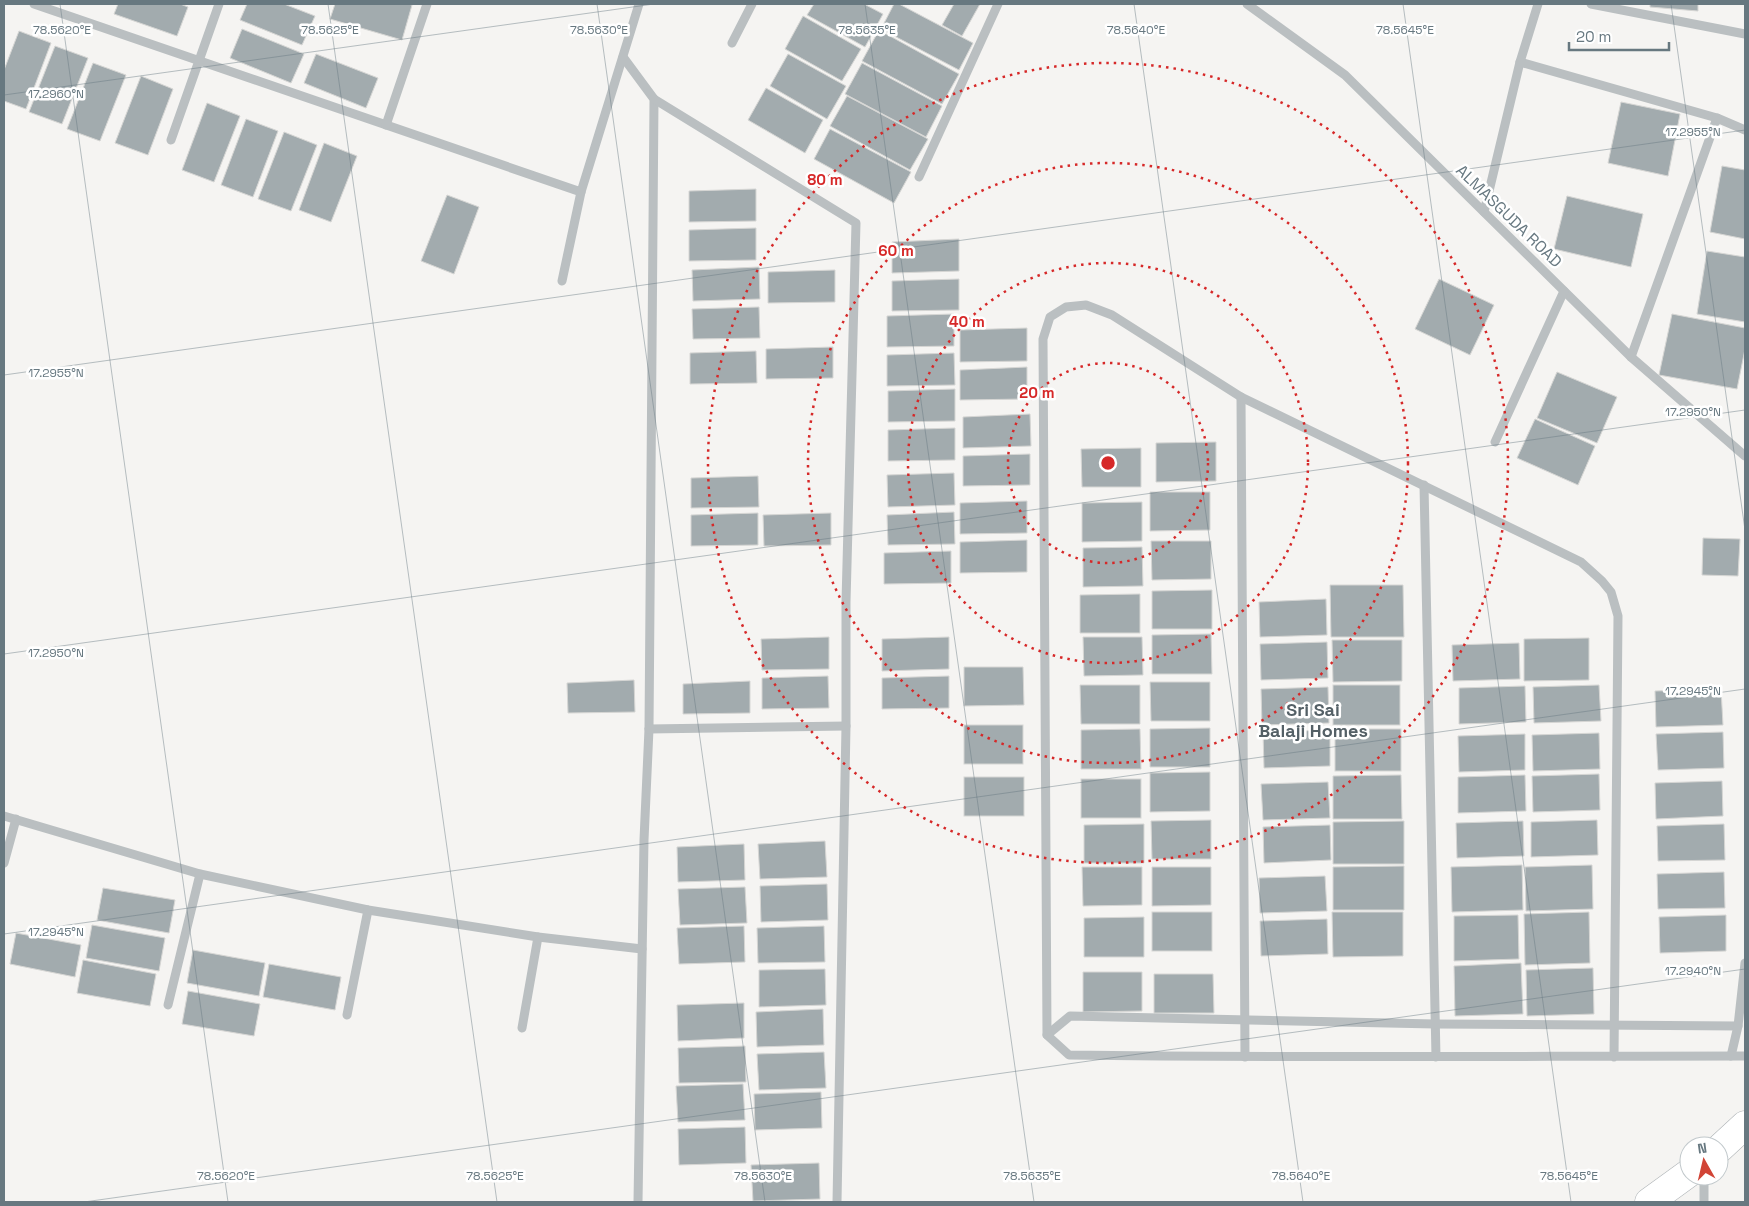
<svg xmlns="http://www.w3.org/2000/svg" width="1749" height="1206" font-family="'Space Grotesk',sans-serif">
<style>
.building{fill:#a2abae;stroke:#d6d6d4}
.lines{fill:none;stroke-linecap:round;stroke-linejoin:round}
.major-casing{stroke:#aeb3b6;stroke-width:29}
.minor{stroke:#babfc1;stroke-width:9}
.major{stroke:#fff;stroke-width:28}
.ticks{fill:none;stroke:#677880;stroke-width:1;stroke-opacity:0.45}
.ring{fill:none;stroke:#d62828;stroke-width:2.5;stroke-dasharray:2.5 5}
.labels{text-anchor:middle;dominant-baseline:central;stroke-width:5;stroke-linejoin:round;paint-order:stroke}
.street-label{font-size:16px;fill:#677880;stroke:#fff}
.neighbourhood-label{font-size:18px;font-weight:bold;fill:#546066;stroke:#fff}
.ticks-label{font-size:12px;text-anchor:middle;fill:#677880;stroke:#fff;stroke-width:5;stroke-linejoin:round;paint-order:stroke}
.centre{fill:#d62828;stroke:#fff;stroke-width:2.5}
.ring-label{font-size:15px;text-anchor:middle;font-weight:bold;fill:#d62828;stroke:#fff;stroke-width:5;stroke-linejoin:round;paint-order:stroke}
</style>
<rect width="100%" height="100%" fill="#f5f4f2"/>
<g class="building">
<path d="M118,4H180L188,7L177,36L114,14Z"/>
<path d="M247,4H284L315,16L302,45L240,20Z"/>
<path d="M335,4H407L412,5L402,40L330,19Z"/>
<path d="M814,4H864L883,14L865,47L807,15Z"/>
<path d="M894,4H899L973,43L959,70L881,29Z"/>
<path d="M954,4H980L962,36L942,25Z"/>
<path d="M1650,4H1698V11L1650,7Z"/>
<path d="M803,16L861,49L842,81L785,49Z"/>
<path d="M242,29L304,54L291,83L230,58Z"/>
<path d="M879,30L959,74L942,104L862,61Z"/>
<path d="M19,31L51,43L26,109L4,101V70Z"/>
<path d="M55,46L88,58L62,124L29,112Z"/>
<path d="M316,54L378,78L366,108L304,83Z"/>
<path d="M788,54L846,86L827,119L770,86Z"/>
<path d="M93,63L126,75L100,141L67,129Z"/>
<path d="M862,63L942,106L926,137L845,94Z"/>
<path d="M141,76L173,89L148,155L115,143Z"/>
<path d="M766,88L823,120L805,153L748,120Z"/>
<path d="M847,96L928,139L910,170L830,126Z"/>
<path d="M1621,102L1680,114L1668,176L1608,163Z"/>
<path d="M207,103L240,116L214,182L182,170Z"/>
<path d="M246,119L278,131L253,197L221,185Z"/>
<path d="M830,129L911,172L894,203L814,159Z"/>
<path d="M284,132L317,145L291,211L258,199Z"/>
<path d="M324,143L357,156L331,222L299,210Z"/>
<path d="M1722,166L1745,170V239L1710,232Z"/>
<path d="M756,189V221L689,222V191Z"/>
<path d="M447,195L479,207L454,274L421,261Z"/>
<path d="M1567,196L1643,214L1631,267L1554,249Z"/>
<path d="M756,228V260L689,261V230Z"/>
<path d="M959,239V271L892,273V242Z"/>
<path d="M1707,251L1745,257V322L1697,314Z"/>
<path d="M759,267L760,299L693,301L692,270Z"/>
<path d="M835,270V302L768,303V272Z"/>
<path d="M959,279V310L892,311V281Z"/>
<path d="M1439,279L1494,305L1470,355L1415,329Z"/>
<path d="M759,307L760,338L693,339L692,309Z"/>
<path d="M954,314V346L887,347V316Z"/>
<path d="M1672,314L1745,328V349L1737,389L1659,375Z"/>
<path d="M1027,328V361L960,362V330Z"/>
<path d="M833,347V378L766,379V349Z"/>
<path d="M756,351L757,383L690,384V353Z"/>
<path d="M954,353L955,385L887,386V355Z"/>
<path d="M1027,367V399L960,400V370Z"/>
<path d="M1557,372L1617,397L1597,443L1537,418Z"/>
<path d="M955,389V421L888,422V391Z"/>
<path d="M1030,414L1031,446L963,448V417Z"/>
<path d="M1535,419L1595,446L1578,485L1517,458Z"/>
<path d="M955,428V460L888,461V430Z"/>
<path d="M1216,442V481L1156,482V443Z"/>
<path d="M1141,448V487H1082L1081,449Z"/>
<path d="M1030,454V485L963,486V456Z"/>
<path d="M954,473L955,505L888,507L887,475Z"/>
<path d="M758,476L759,507L691,508V478Z"/>
<path d="M1150,492H1210V530L1150,531Z"/>
<path d="M1027,501V533L960,534V503Z"/>
<path d="M1142,502V541L1082,542V503Z"/>
<path d="M954,512L955,544L888,545L887,515Z"/>
<path d="M758,513V545L691,546V515Z"/>
<path d="M831,513V545L764,546L763,515Z"/>
<path d="M1703,538L1740,539L1738,576L1702,575Z"/>
<path d="M1027,540V572L960,573V542Z"/>
<path d="M1151,541H1211V579L1152,580Z"/>
<path d="M1142,547L1143,586L1083,587V548Z"/>
<path d="M951,551V583L884,584V553Z"/>
<path d="M1330,585H1403L1404,637H1331Z"/>
<path d="M1212,590V629H1152V591Z"/>
<path d="M1140,594V633H1080V595Z"/>
<path d="M1326,599L1327,635L1260,637L1259,602Z"/>
<path d="M1211,634L1212,674H1152V635Z"/>
<path d="M829,637V669L762,670L761,639Z"/>
<path d="M949,637V669L882,671V639Z"/>
<path d="M1083,637H1142L1143,675L1084,676Z"/>
<path d="M1589,638V680L1524,681V639Z"/>
<path d="M1332,640H1402V681L1333,682Z"/>
<path d="M1327,642L1328,678L1261,680L1260,644Z"/>
<path d="M1519,643L1520,679L1453,681L1452,645Z"/>
<path d="M964,667H1023L1024,705L964,706Z"/>
<path d="M828,676L829,708L762,709V678Z"/>
<path d="M949,676V708L882,709V678Z"/>
<path d="M634,680L635,712L568,713L567,683Z"/>
<path d="M750,681V713L683,714V684Z"/>
<path d="M1150,682H1210V721H1151Z"/>
<path d="M1080,685H1140V724H1081Z"/>
<rect x="1333" y="685" width="67" height="40"/>
<path d="M1599,685L1601,721L1534,723L1533,687Z"/>
<path d="M1525,686L1526,722L1459,724V688Z"/>
<path d="M1328,687L1329,723L1262,725L1261,689Z"/>
<path d="M1721,689L1723,725L1656,727L1655,691Z"/>
<rect x="964" y="725" width="59" height="39"/>
<path d="M1210,728V767H1150V729Z"/>
<path d="M1140,729L1141,769H1081V730Z"/>
<rect x="1335" y="729" width="66" height="42"/>
<path d="M1330,730V766L1264,768L1263,732Z"/>
<path d="M1723,732L1724,768L1658,770L1656,734Z"/>
<path d="M1599,733L1600,769L1533,771L1532,735Z"/>
<path d="M1525,734V770L1459,772L1458,736Z"/>
<path d="M1210,772V811L1150,812V773Z"/>
<path d="M1599,774L1600,810L1533,812L1532,776Z"/>
<path d="M1401,775L1402,819H1333V776Z"/>
<path d="M1525,775L1526,811L1458,813V777Z"/>
<rect x="964" y="777" width="60" height="39"/>
<rect x="1081" y="779" width="60" height="39"/>
<path d="M1722,781L1723,816L1656,819L1655,783Z"/>
<path d="M1328,782L1330,818L1263,820L1261,784Z"/>
<path d="M1211,820V859H1152L1151,821Z"/>
<path d="M1597,820L1598,855L1531,857V822Z"/>
<path d="M1404,821V864H1333V822Z"/>
<path d="M1523,821L1524,856L1457,858L1456,823Z"/>
<path d="M1144,824V863H1084V825Z"/>
<path d="M1724,824L1725,860L1658,861L1657,826Z"/>
<path d="M1330,825L1331,860L1264,863L1263,827Z"/>
<path d="M825,841L827,877L760,879L758,844Z"/>
<path d="M744,844L745,880L678,882L677,847Z"/>
<path d="M1522,865L1523,910L1452,912L1451,867Z"/>
<path d="M1592,865L1593,909L1526,911L1525,867Z"/>
<path d="M1404,866V910H1333V867Z"/>
<path d="M1082,867H1142V905L1083,906Z"/>
<path d="M1152,867H1211V905L1152,906Z"/>
<path d="M1724,872L1725,908L1658,909L1657,874Z"/>
<path d="M1325,876L1327,911L1260,913L1259,878Z"/>
<path d="M827,884L828,920L761,922L760,886Z"/>
<path d="M745,887L747,923L680,925L678,889Z"/>
<path d="M103,888L175,900L169,933L97,920Z"/>
<rect x="1152" y="912" width="60" height="39"/>
<path d="M1332,912H1403V956L1333,957Z"/>
<path d="M1589,912L1590,963L1525,965L1524,914Z"/>
<path d="M1518,915L1519,959L1454,961V916Z"/>
<path d="M1726,915V951L1660,953L1659,917Z"/>
<path d="M1144,917V957H1084V918Z"/>
<path d="M1327,919L1328,954L1261,956L1260,921Z"/>
<path d="M92,925L165,938L159,971L86,958Z"/>
<path d="M744,926L745,962L679,964L677,928Z"/>
<path d="M824,926L825,962L758,963L757,928Z"/>
<path d="M16,933L81,945L75,977L10,964Z"/>
<path d="M193,950L265,963L259,996L187,983Z"/>
<path d="M83,960L156,974L150,1006L77,993Z"/>
<path d="M1521,963L1523,1014L1455,1016L1454,966Z"/>
<path d="M269,964L341,977L335,1010L263,997Z"/>
<path d="M1593,968L1594,1014L1527,1016L1526,970Z"/>
<path d="M825,969L826,1005L759,1007V970Z"/>
<path d="M1083,972H1142V1011L1083,1012Z"/>
<path d="M1154,974H1213L1214,1013H1154Z"/>
<path d="M188,991L260,1004L254,1036L182,1024Z"/>
<path d="M744,1003V1038L678,1041L677,1005Z"/>
<path d="M823,1009L824,1045L757,1047L756,1012Z"/>
<path d="M745,1046L746,1082L679,1083L678,1048Z"/>
<path d="M824,1052L826,1088L759,1090L757,1054Z"/>
<path d="M743,1084L745,1120L678,1122L676,1086Z"/>
<path d="M821,1092L822,1128L755,1130L754,1094Z"/>
<path d="M745,1127L746,1163L679,1165L678,1129Z"/>
<path d="M819,1163L820,1199L753,1201L751,1165Z"/>
</g>
<g class="lines">
<defs>
<g id="major">
<path d="M1719,1149L1745,1125"/>
<path d="M1649,1202L1689,1173"/>
</g>
</defs>
<use href="#major" class="major-casing"/>
<g class="minor">
<path d="M34,4L581,192"/>
<path d="M1247,4L1345,75L1631,357L1745,456"/>
<path d="M1591,4L1745,34"/>
<path d="M732,43L752,4"/>
<path d="M623,57L654,99L649,729L644,840L638,1202"/>
<path d="M1520,62L1717,118L1745,130"/>
<path d="M654,99L856,223L846,602V726L837,1202"/>
<path d="M386,125L427,4"/>
<path d="M171,140L219,4"/>
<path d="M919,177L998,4"/>
<path d="M1484,212L1520,62L1538,4"/>
<path d="M562,281L581,192L639,4"/>
<path d="M1631,357L1717,118"/>
<path d="M1241,397L1245,1057"/>
<path d="M1495,442L1564,291"/>
<path d="M1424,485L1436,1057"/>
<path d="M649,729L846,726"/>
<path d="M4,816L200,874L368,910L538,937L642,949"/>
<path d="M4,863L16,819"/>
<path d="M168,1005L200,874"/>
<path d="M347,1015L368,910"/>
<path d="M522,1028L538,937"/>
<path d="M1047,1035L1070,1016L1435,1024L1738,1026"/>
<path d="M1731,1056L1738,1026L1745,963"/>
<path d="M1614,1057L1618,616L1611,592L1602,581L1581,562L1241,397L1112,315L1086,305L1066,307L1050,317L1043,339L1047,1035L1069,1055C1295,1058 1520,1056 1745,1056"/>
<path d="M1704,1176V1202"/>
</g>
<use href="#major" class="major"/>
</g>
<path class="ticks" d="M60,4L228,1202M328,4L497,1202M597,4L765,1202M865,4L1034,1202M1134,4L1303,1202M1403,4L1571,1202M1671,4L1745,530M4,95L654,4M4,375L1745,130M4,654L1745,410M4,934L1745,689M84,1202L1745,969"/>
<g class="ring">
<circle cx="1108" cy="463" r="100"/>
<circle cx="1108" cy="463" r="200"/>
<circle cx="1108" cy="463" r="300"/>
<circle cx="1108" cy="463" r="400"/>
</g>
<g class="labels">
<g class="street-label">
<text transform="translate(1509 216) rotate(44)">ALMASGUDA ROAD</text>
</g>
<g class="neighbourhood-label">
<text x="1313" y="709">Sri Sai<tspan x="1313" dy="21">Balaji Homes</tspan></text>
</g>
</g>
<g class="ticks-label">
<text x="62" y="34">78.5620°E</text>
<text x="330" y="34">78.5625°E</text>
<text x="599" y="34">78.5630°E</text>
<text x="867" y="34">78.5635°E</text>
<text x="1136" y="34">78.5640°E</text>
<text x="1405" y="34">78.5645°E</text>
<text x="56" y="98">17.2960°N</text>
<text x="1693" y="136">17.2955°N</text>
<text x="56" y="377">17.2955°N</text>
<text x="1693" y="416">17.2950°N</text>
<text x="56" y="657">17.2950°N</text>
<text x="1693" y="695">17.2945°N</text>
<text x="56" y="936">17.2945°N</text>
<text x="1693" y="975">17.2940°N</text>
<text x="226" y="1180">78.5620°E</text>
<text x="495" y="1180">78.5625°E</text>
<text x="763" y="1180">78.5630°E</text>
<text x="1032" y="1180">78.5635°E</text>
<text x="1301" y="1180">78.5640°E</text>
<text x="1569" y="1180">78.5645°E</text>
</g>
<circle cx="1108" cy="463" r="8" class="centre"/>
<g class="ring-label">
<text x="825" y="185">80 m</text>
<text x="896" y="256">60 m</text>
<text x="967" y="327">40 m</text>
<text x="1037" y="398">20 m</text>
</g>
<rect width="1749" height="1206" fill="none" stroke="#677880" stroke-width="10"/>
<g transform="translate(1704 1161) rotate(352)"><circle r="24" fill="#ffffff" stroke="#c2c9cc"/>
<path d="M0-4L9 19L0 12L-9 19Z" fill="#d14436"/>
<text y="-8" font-size="14" font-weight="bold" text-anchor="middle" fill="#677880">N</text>
</g>
<path d="M1569 42v8h100v-8" fill="none" stroke="#677880" stroke-width="2.5"/>
<text x="1576" y="42" font-size="15" fill="#677880" stroke="#ffffff" stroke-width="4" paint-order="stroke">20 m</text>
</svg>
